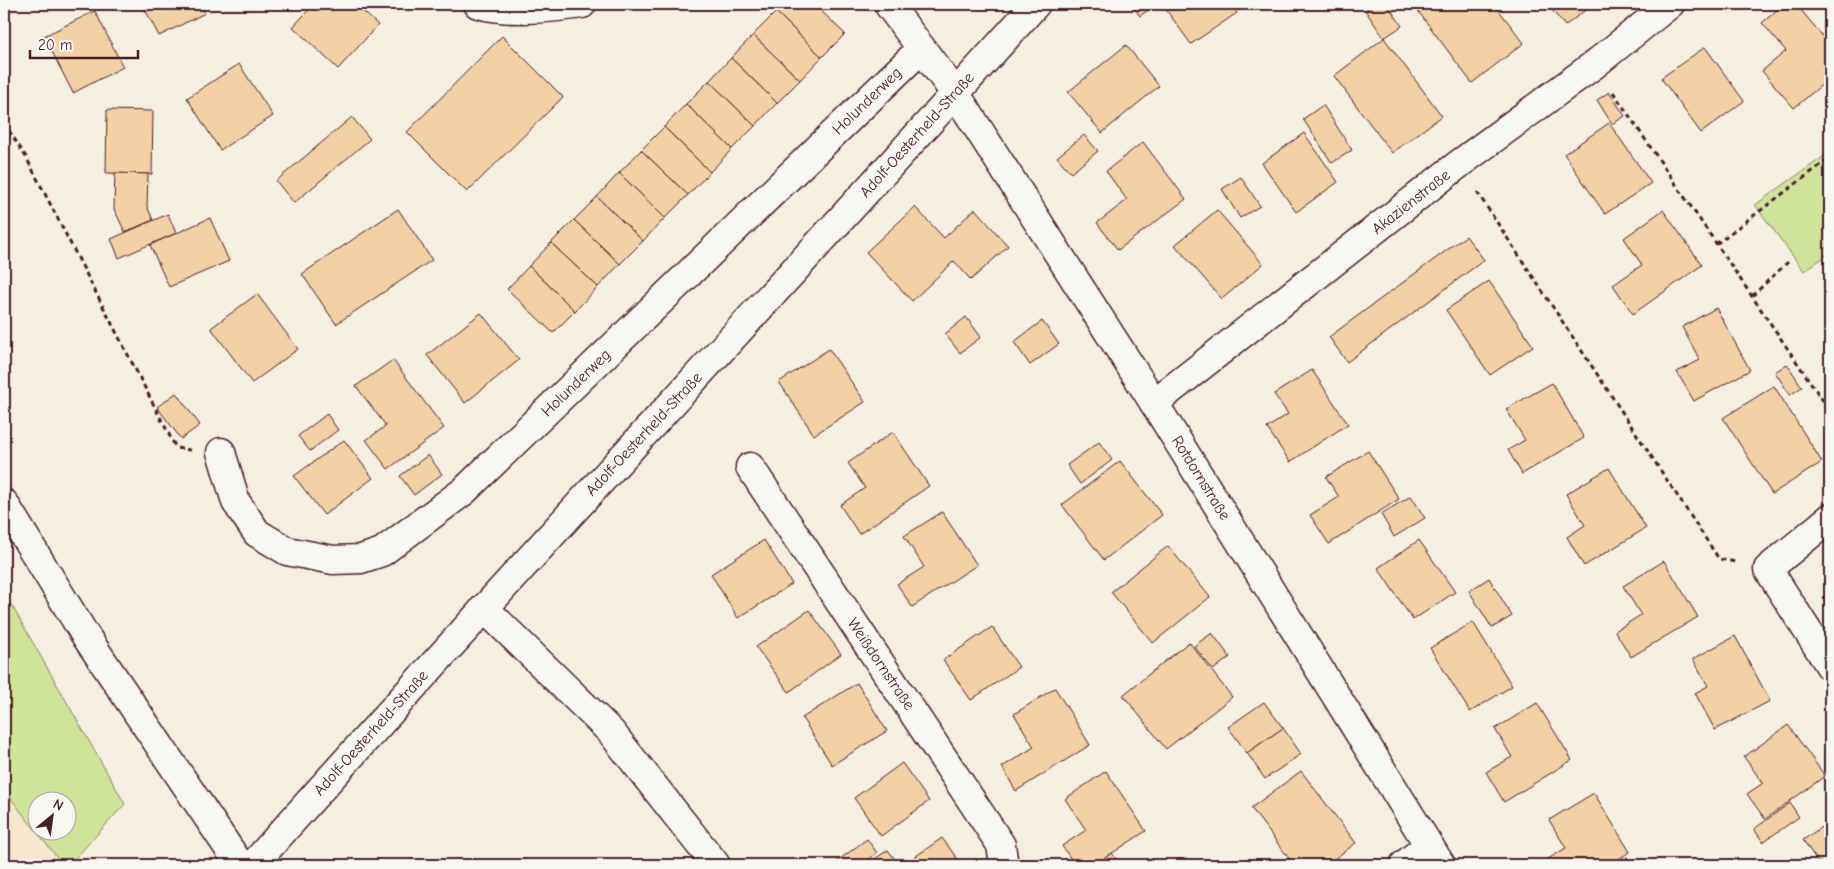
<svg xmlns="http://www.w3.org/2000/svg" width="1834" height="869" font-family="'Comic Neue',sans-serif">
<style>
.built{fill:#f4e6cf}
.green{fill:#d0e499;stroke:#8d8262;fill-rule:evenodd}
.building{fill:#f2d2a4;stroke:#4a1f2b}
.lines{fill:none;stroke-linecap:round;stroke-linejoin:round}
.street-casing{stroke:#4a1f2b;stroke-width:31}
.secondary-casing{stroke:#4a1f2b;stroke-width:31}
.primary-casing{stroke:#4a1f2b;stroke-width:31}
.path{stroke:#4a1f2b;stroke-width:3;stroke-dasharray:5 4;stroke-linecap:butt}
.street{stroke:#f6f6f2;stroke-width:28}
.secondary{stroke:#f6f6f2;stroke-width:28}
.primary{stroke:#f6f6f2;stroke-width:28}
.labels{text-anchor:middle;dominant-baseline:central;stroke-width:4.5;stroke-linejoin:round;paint-order:stroke}
.street-label{font-size:16px;fill:#4a1f2b;stroke:#f6f6f2}
</style>
<rect width="100%" height="100%" fill="#f5efe2"/>
<filter id="ink" filterUnits="userSpaceOnUse"><feTurbulence type="fractalNoise" baseFrequency=".02" numOctaves="2"/><feDisplacementMap in="SourceGraphic" scale="10" xChannelSelector="R" yChannelSelector="G"/><feConvolveMatrix kernelMatrix="1 2 1 2 8 2 1 2 1" color-interpolation-filters="sRGB"/></filter>
<g filter="url(#ink)">
<path class="built" d="M4,790L63,865H4Z"/>
<g class="green">
<path d="M1830,152V253L1804,271L1755,205Z"/>
<path d="M4,592L125,804L69,865H63L4,790ZM38,802H68V832H38Z"/>
</g>
<g class="building">
<path d="M142,4H200L205,13L159,36Z"/>
<path d="M314,4H355L378,25L338,69L293,27Z"/>
<path d="M784,4H814L845,34L822,57L776,12Z"/>
<path d="M1131,4H1157L1140,16Z"/>
<path d="M1162,4H1231L1237,13L1191,44Z"/>
<path d="M1376,4H1387L1402,26L1384,38L1365,10Z"/>
<path d="M1420,4H1494L1524,43L1472,83L1415,7Z"/>
<path d="M1547,4H1593L1565,26Z"/>
<path d="M1784,4H1796L1830,45V78L1794,108L1762,71L1786,51L1762,23Z"/>
<path d="M95,11L123,67L73,93L44,36Z"/>
<path d="M776,12L822,57L800,80L753,35Z"/>
<path d="M753,35L800,80L777,103L731,58Z"/>
<path d="M502,36L563,97L467,192L407,132Z"/>
<path d="M1384,38L1442,116L1392,153L1334,76Z"/>
<path d="M1126,45L1159,86L1102,133L1068,92Z"/>
<path d="M1705,47L1744,101L1701,133L1661,78Z"/>
<path d="M731,58L777,103L755,126L709,81Z"/>
<path d="M239,64L273,116L220,150L187,98Z"/>
<path d="M709,81L755,126L732,149L686,104Z"/>
<path d="M1609,92L1625,116L1612,124L1597,100Z"/>
<path d="M686,104L732,149L710,172L664,127Z"/>
<path d="M1323,105L1352,150L1332,163L1303,119Z"/>
<path d="M107,110L153,111L152,174L106,173Z"/>
<path d="M352,117L370,139L294,203L276,181Z"/>
<path d="M1609,123L1651,183L1605,214L1564,154Z"/>
<path d="M664,127L710,172L688,195L641,150Z"/>
<path d="M1304,133L1338,182L1296,212L1262,163Z"/>
<path d="M1084,135L1098,151L1071,173L1057,157Z"/>
<path d="M1143,142L1186,199L1118,250L1097,223L1127,200L1106,171Z"/>
<path d="M641,150L688,195L665,218L619,173Z"/>
<path d="M115,173L148,174L147,206L153,220L125,232L114,209Z"/>
<path d="M619,173L665,218L643,241L597,197Z"/>
<path d="M1241,177L1260,206L1240,218L1222,189Z"/>
<path d="M597,197L643,241L620,264L574,220Z"/>
<path d="M915,207L944,238L975,209L1008,246L971,280L954,261L912,301L866,252Z"/>
<path d="M398,209L432,260L336,324L302,274Z"/>
<path d="M1217,210L1263,264L1222,299L1175,245Z"/>
<path d="M1663,210L1702,265L1633,314L1613,285L1642,265L1624,238Z"/>
<path d="M168,214L176,233L119,258L111,239Z"/>
<path d="M210,218L229,261L169,287L150,245Z"/>
<path d="M574,220L620,264L598,287L551,243Z"/>
<path d="M1466,236L1484,260L1347,362L1329,337Z"/>
<path d="M551,243L598,287L575,311L529,266Z"/>
<path d="M529,266L575,311L553,333L507,289Z"/>
<path d="M1489,281L1533,346L1490,375L1446,310Z"/>
<path d="M257,294L298,349L252,383L211,328Z"/>
<path d="M1716,308L1750,370L1694,401L1677,372L1700,360L1682,327Z"/>
<path d="M481,313L519,360L465,403L427,355Z"/>
<path d="M966,317L981,337L960,353L945,334Z"/>
<path d="M1042,321L1059,344L1030,365L1014,342Z"/>
<path d="M829,349L865,402L814,435L779,382Z"/>
<path d="M393,360L444,428L388,469L366,440L386,426L356,386Z"/>
<path d="M1787,364L1802,387L1790,395L1775,372Z"/>
<path d="M1312,370L1348,424L1290,462L1267,428L1288,414L1274,394Z"/>
<path d="M1552,383L1584,438L1522,474L1508,450L1525,440L1506,409Z"/>
<path d="M1774,386L1822,462L1772,494L1723,418Z"/>
<path d="M176,393L200,425L181,439L157,407Z"/>
<path d="M327,414L338,430L310,451L298,436Z"/>
<path d="M893,432L929,486L859,534L840,505L865,488L848,463Z"/>
<path d="M344,440L373,478L324,515L294,476Z"/>
<path d="M1099,442L1112,460L1080,484L1067,465Z"/>
<path d="M1368,451L1399,499L1329,544L1310,515L1339,497L1326,477Z"/>
<path d="M428,455L442,474L414,495L400,476Z"/>
<path d="M1120,461L1162,515L1104,560L1062,505Z"/>
<path d="M1609,468L1646,528L1584,566L1567,537L1585,525L1566,494Z"/>
<path d="M1411,496L1425,518L1394,537L1381,514Z"/>
<path d="M942,512L977,565L912,607L897,584L924,567L904,536Z"/>
<path d="M764,540L792,584L738,618L711,574Z"/>
<path d="M1419,540L1455,592L1413,620L1378,568Z"/>
<path d="M1168,546L1210,597L1153,643L1111,592Z"/>
<path d="M1664,561L1698,617L1631,657L1615,631L1641,615L1623,586Z"/>
<path d="M1489,578L1512,616L1492,628L1469,591Z"/>
<path d="M809,610L841,654L789,692L756,647Z"/>
<path d="M1473,622L1512,686L1470,712L1430,648Z"/>
<path d="M992,627L1019,667L971,700L943,660Z"/>
<path d="M1212,633L1230,657L1213,670L1194,646Z"/>
<path d="M1735,636L1770,701L1715,730L1695,693L1708,686L1693,659Z"/>
<path d="M1189,642L1232,697L1166,749L1123,695Z"/>
<path d="M857,683L887,731L832,765L802,718Z"/>
<path d="M1055,688L1090,745L1016,791L1002,767L1034,747L1014,714Z"/>
<path d="M1264,702L1283,728L1247,753L1228,727Z"/>
<path d="M1537,703L1572,760L1504,802L1486,772L1512,757L1495,729Z"/>
<path d="M1788,725L1825,776L1765,819L1747,794L1763,783L1744,757Z"/>
<path d="M1283,728L1301,754L1265,779L1247,753Z"/>
<path d="M902,763L929,801L881,836L854,798Z"/>
<path d="M1106,771L1146,831L1094,865H1075L1062,846L1086,830L1065,799Z"/>
<path d="M1301,771L1356,843L1326,865H1294L1251,808Z"/>
<path d="M1594,793L1630,852L1608,865H1545L1543,862L1566,848L1549,820Z"/>
<path d="M1790,803L1799,817L1763,842L1754,829Z"/>
<path d="M1830,821V865H1820L1803,840Z"/>
<path d="M942,838L962,865H903Z"/>
<path d="M867,839L877,853L861,865H838L836,862Z"/>
<path d="M888,850L897,862L892,865H866Z"/>
<path d="M1112,853L1120,865H1094Z"/>
</g>
<g class="lines">
<defs>
<g id="street">
<path d="M478,4C507,13 552,8 582,4"/>
<path d="M888,4L956,94L1154,403L1441,865"/>
<path d="M1154,403L1459,164L1595,64L1670,4"/>
<path d="M221,452L236,502L257,533L287,551L333,560L361,559L382,552L464,491L921,49"/>
<path d="M750,467L1001,845L1004,865"/>
<path d="M1830,518L1768,569L1830,666"/>
<path d="M1404,865L1428,846"/>
</g>
<path id="secondary" d="M253,865C510,575 777,293 1036,4"/>
<g id="primary">
<path d="M4,503L85,635L240,865"/>
<path d="M484,608L611,732L716,865"/>
</g>
</defs>
<use href="#street" class="street-casing"/>
<use href="#secondary" class="secondary-casing"/>
<use href="#primary" class="primary-casing"/>
<g class="path">
<path d="M1613,92L1830,411"/>
<path d="M4,123L26,157L176,448L190,450"/>
<path d="M1477,192L1719,559L1736,562"/>
<path d="M1716,244L1830,158"/>
<path d="M1752,296L1788,262"/>
</g>
<use href="#street" class="street"/>
<use href="#secondary" class="secondary"/>
<use href="#primary" class="primary"/>
</g>
</g>
<g class="labels">
<g class="street-label">
<text transform="translate(867 101) rotate(-44)">Holunderweg</text>
<text transform="translate(917 135) rotate(-48)">Adolf-Oesterheld-Straße</text>
<text transform="translate(1411 202) rotate(-38)">Akazienstraße</text>
<text transform="translate(576 383) rotate(-44)">Holunderweg</text>
<text transform="translate(644 434) rotate(-47)">Adolf-Oesterheld-Straße</text>
<text transform="translate(1201 478) rotate(58)">Rotdornstraße</text>
<text transform="translate(881 664) rotate(56)">Weißdornstraße</text>
<text transform="translate(371 733) rotate(-48)">Adolf-Oesterheld-Straße</text>
</g>
</g>
<rect width="1834" height="869" fill="none" stroke="#f6f6f2" stroke-width="20"/>
<rect x="10" y="10" width="1814" height="849" fill="none" stroke="#4a1f2b" stroke-width="2" filter="url(#ink)"/>
<g transform="translate(52 816) rotate(29)"><circle r="24" fill="#f6f6f2" stroke="#b1a0a2"/>
<path d="M0-4L9 19L0 12L-9 19Z" fill="#4a1f2b"/>
<text y="-8" font-size="14" font-weight="bold" text-anchor="middle" fill="#4a1f2b">N</text>
</g>
<path d="M30 50v8h108v-8" fill="none" stroke="#4a1f2b" stroke-width="2.5"/>
<text x="38" y="50" font-size="15" fill="#4a1f2b" stroke="#f6f6f2" stroke-width="4" paint-order="stroke">20 m</text>
</svg>
